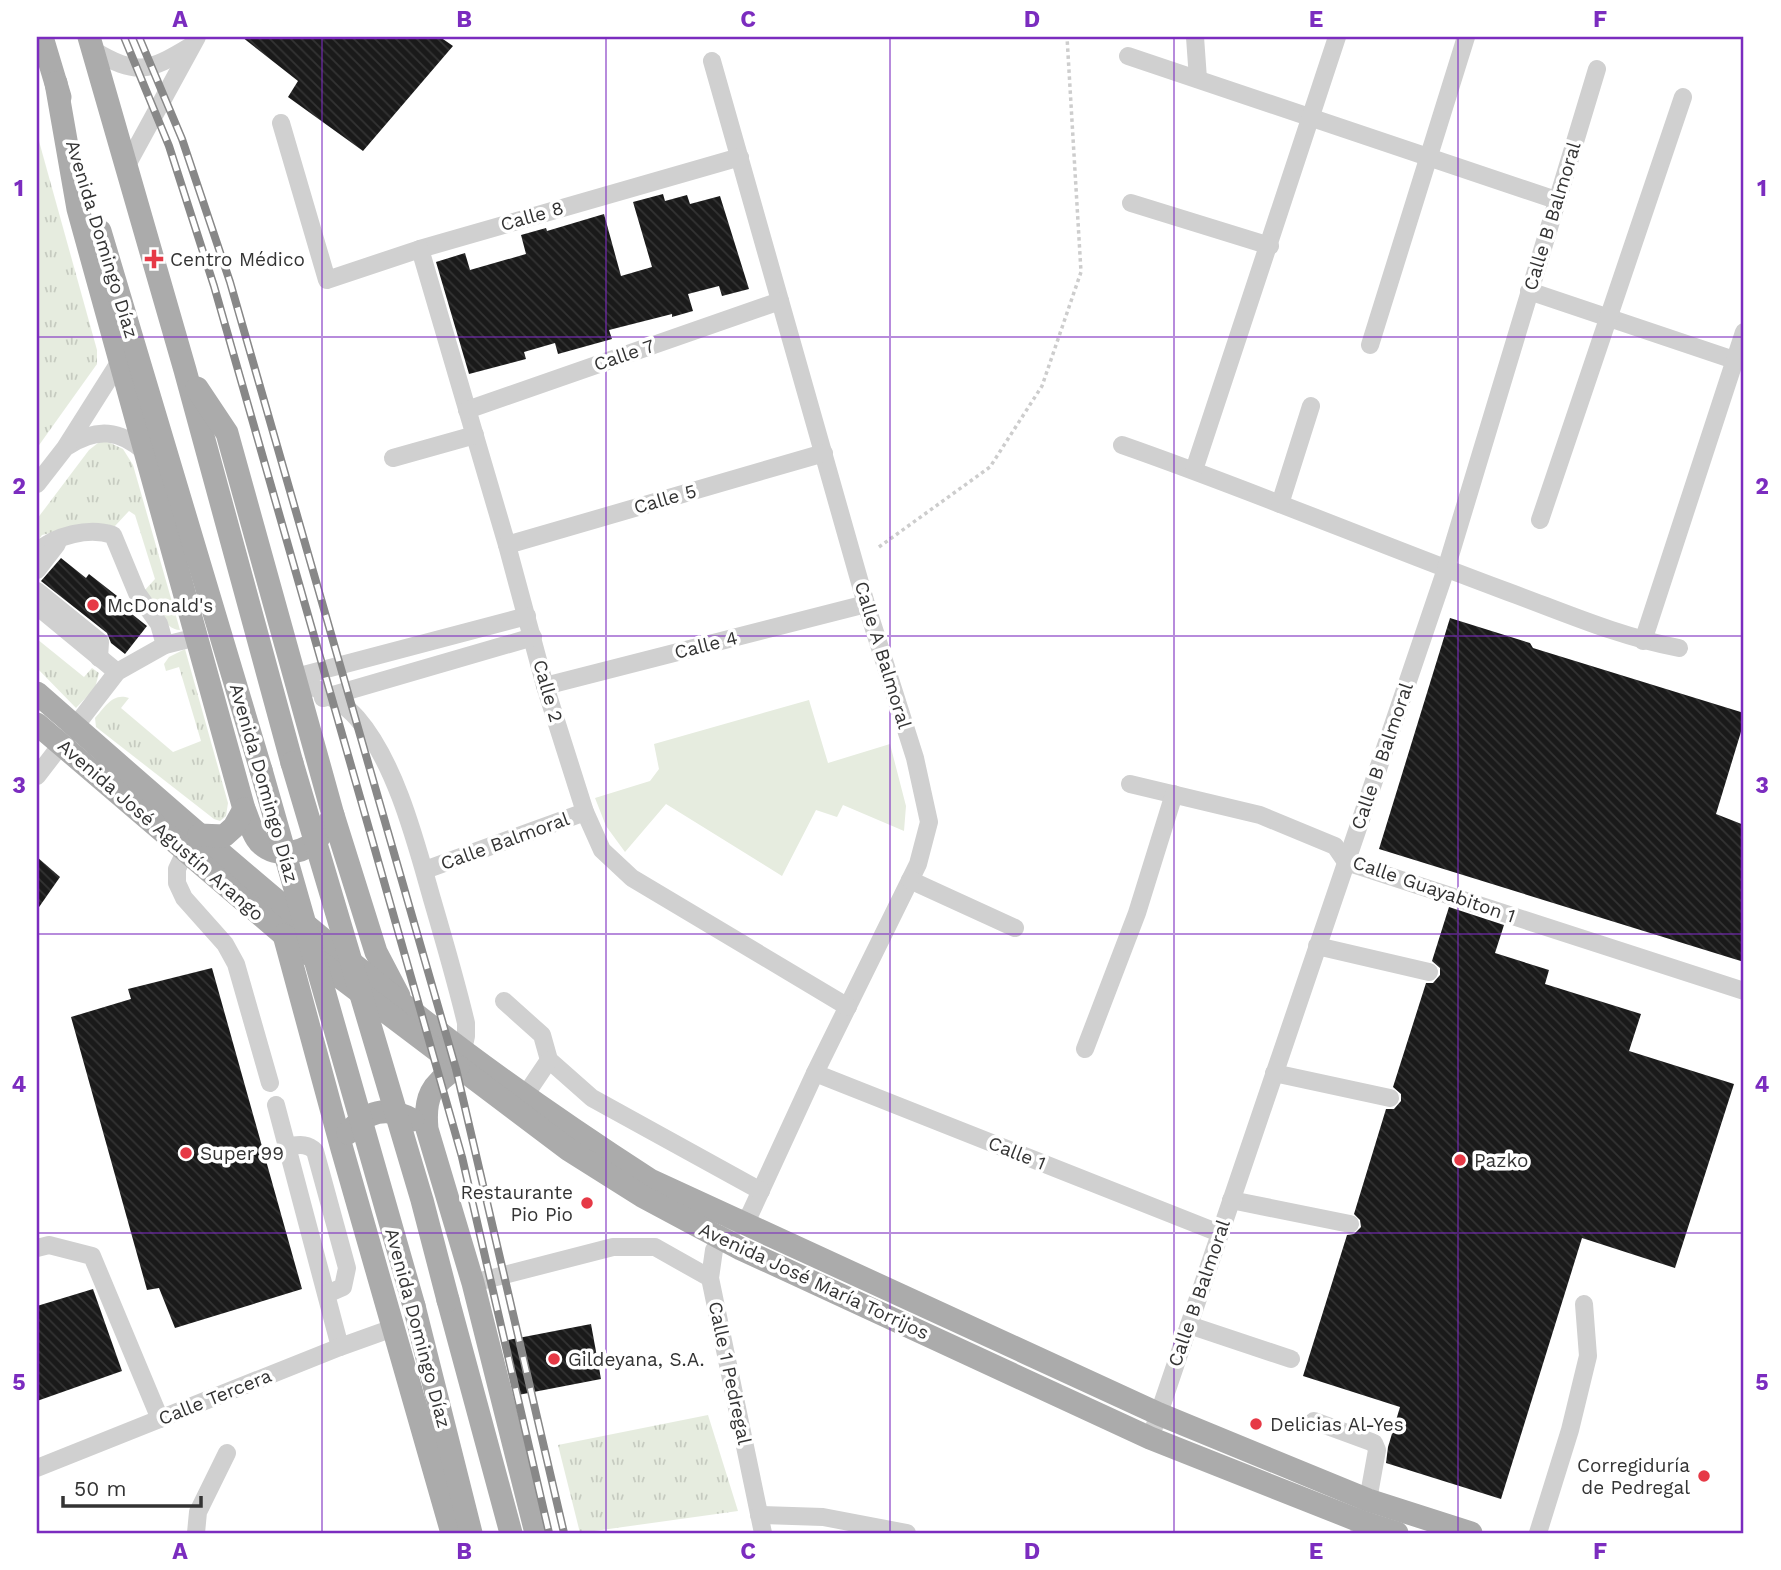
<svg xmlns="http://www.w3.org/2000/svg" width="1781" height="1570" font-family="'Work Sans',sans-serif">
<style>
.grass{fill:url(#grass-tufts)}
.park{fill:#e6ecdf}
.building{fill:url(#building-back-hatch)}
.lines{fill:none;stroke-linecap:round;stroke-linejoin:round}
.path{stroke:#cdcdcd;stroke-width:3.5;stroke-dasharray:3.5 3.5;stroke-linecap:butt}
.minor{stroke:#d0d0d0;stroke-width:18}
.major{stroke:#ababab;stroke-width:23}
.rail-casing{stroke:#888;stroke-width:8}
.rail{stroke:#fff;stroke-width:5;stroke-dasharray:16;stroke-linecap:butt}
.major-bridge{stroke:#ababab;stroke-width:23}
.grid{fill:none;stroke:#7b2cbf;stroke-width:2;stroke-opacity:0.55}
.poi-dot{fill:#e63946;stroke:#fff;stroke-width:2.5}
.labels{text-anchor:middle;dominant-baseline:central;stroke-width:7;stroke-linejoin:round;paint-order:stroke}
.street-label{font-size:19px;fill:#333;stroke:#fff}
.poi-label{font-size:19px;fill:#333;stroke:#fff;text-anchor:start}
.neatline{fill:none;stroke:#7b2cbf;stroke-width:2.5}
.grid-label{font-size:23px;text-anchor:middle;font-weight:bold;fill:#7b2cbf}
</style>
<defs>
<pattern id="grass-tufts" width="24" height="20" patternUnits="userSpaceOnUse" patternTransform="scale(1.75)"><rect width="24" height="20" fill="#e6ecdf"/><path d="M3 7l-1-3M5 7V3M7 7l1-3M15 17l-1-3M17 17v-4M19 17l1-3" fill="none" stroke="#c6cbc0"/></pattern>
<pattern id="building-back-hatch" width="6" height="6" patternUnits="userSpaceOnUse" patternTransform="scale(1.75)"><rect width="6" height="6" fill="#1a1a1a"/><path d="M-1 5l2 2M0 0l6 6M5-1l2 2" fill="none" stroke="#333"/></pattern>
</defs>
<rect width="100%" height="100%" fill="#fff"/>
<g class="grass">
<path d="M37,134L97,350V364L37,448Z"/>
<path d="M106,441L123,449L133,465L180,630C164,630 153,603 144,591L155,579L135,515L129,511L114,527L93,523L42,535L37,542V519L89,450L98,443Z"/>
<path d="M37,639L84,677L92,668L99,673L95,688L76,708L37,668Z"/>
<path d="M185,649L228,803L226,816L220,821L214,819L96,727L95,718C105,707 113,692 129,698L121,708L173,752L201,741L179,667L166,671L164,664L169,657Z"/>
<path d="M708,1415L738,1511L580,1533L558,1445Z"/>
</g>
<path class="park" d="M809,700L828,763L890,744L906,806L904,831L843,805L837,817L816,810L782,876L666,804L625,852L606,826L595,798L650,781L659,769L654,744Z"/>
<g class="building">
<path d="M242,37H440L453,46L363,151L288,97L298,81Z"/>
<path d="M663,194L665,201L687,195L690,204L720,196L749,289L722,296L719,286L688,294L693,311L672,317V314L609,330L612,339L558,354L555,343L524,352L526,359L469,374L436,262L465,253L470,270L526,254L521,235L546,228L547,231L604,214L621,276L652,267L633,202Z"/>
<path d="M61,558L86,578L89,574L126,603L123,607L147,626L125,654L111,643L107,633L41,581Z"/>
<path d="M1450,618L1530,643L1533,648L1744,713V722L1716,814L1744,825V962L1379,849Z"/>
<path d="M37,857L60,877L37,910Z"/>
<path d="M1449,907L1504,925L1495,953L1549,970L1545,984L1641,1014L1629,1051L1734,1084L1675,1268L1582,1238L1501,1499L1386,1463L1388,1447L1400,1407L1303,1376L1347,1235L1354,1234L1361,1227L1360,1220L1354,1214L1386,1109H1394L1401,1101V1094L1393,1087L1426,983H1433L1440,975V968L1432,961Z"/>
<path d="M212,968L302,1289L175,1328L159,1288L147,1290L71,1017L131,999L128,989Z"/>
<path d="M93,1289L122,1371L37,1401V1306Z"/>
<path d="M591,1324L601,1379L518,1395L508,1340Z"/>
</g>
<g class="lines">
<path class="path" d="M879,547L990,467L1042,386L1081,272L1067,37"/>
<g class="minor">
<path d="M1195,37L1198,79"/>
<path d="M93,50C137,76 148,72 191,46"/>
<path d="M1128,56L1556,200"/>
<path d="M712,61L866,604L915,758L929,822L918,864L815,1073L750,1214L721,1239L714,1250L710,1278L763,1533"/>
<path d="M281,123L327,280L420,249L740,157"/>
<path d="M127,165L197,37"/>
<path d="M1131,203L1270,246"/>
<path d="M420,249L507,545L545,686L585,812L602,850L632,878L848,1007"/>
<path d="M1529,291L1734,360"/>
<path d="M1370,345L1466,37"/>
<path d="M467,410L780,301"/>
<path d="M1122,445C1251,490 1376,543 1503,590C1561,611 1619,637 1679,648"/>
<path d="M68,446C97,427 120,430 145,452"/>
<path d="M393,458L475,435"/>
<path d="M1194,470L1337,37"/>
<path d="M37,484L65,448L120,361"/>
<path d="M1280,504L1311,406"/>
<path d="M1540,520L1683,97"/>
<path d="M507,545L824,453"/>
<path d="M37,552C56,535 89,527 113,535L137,593L159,624L165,645"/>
<path d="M37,570L57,544"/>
<path d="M37,591L100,642L99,658"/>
<path d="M37,606L117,672"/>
<path d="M1643,641L1744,332"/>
<path d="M296,677C316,689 341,700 357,718C396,763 416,843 432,899C444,940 456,981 466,1023V1036L463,1050"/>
<path d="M296,677L527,616"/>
<path d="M545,686L866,604"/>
<path d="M323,698L533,637"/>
<path d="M37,776L117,672L165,645L197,637"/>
<path d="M1130,784L1260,815L1335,846L1346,862L1744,991"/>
<path d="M185,852L177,869V883L184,898L225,944L236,964L270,1083"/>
<path d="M425,870L585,812"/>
<path d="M910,880L1015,928"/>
<path d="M1317,946L1429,972"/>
<path d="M504,1001L542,1035L549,1060L592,1098L761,1191"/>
<path d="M1085,1049L1137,913L1174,794"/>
<path d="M815,1073L1219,1233"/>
<path d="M1274,1073L1390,1098"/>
<path d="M276,1105L340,1347"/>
<path d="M518,1106L549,1060"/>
<path d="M288,1146C299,1145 307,1143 315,1151L347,1268L343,1287L327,1294"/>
<path d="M1231,1200L1350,1224"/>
<path d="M37,1248L49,1245L92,1256L160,1419"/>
<path d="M473,1283L613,1247H655L710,1278"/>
<path d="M1189,1325L1291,1359"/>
<path d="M1314,1421L1374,1443L1377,1450L1368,1500L1359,1533"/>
<path d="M1155,1425L1446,569L1597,69"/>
<path d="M37,1468L340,1347L393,1328"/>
<path d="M759,1515L823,1517L907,1533"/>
<path d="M196,1533L198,1512L227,1453"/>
<path d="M1538,1533L1570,1430L1588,1356L1584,1304"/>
</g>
<g class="major">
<path d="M42,37L60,97"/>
<path d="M89,37L185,370L292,763"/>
<path d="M56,83L78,209L244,809C248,818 251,830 257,839C261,846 272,852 280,852C308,855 322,838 333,815"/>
<path d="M100,231L261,770"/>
<path d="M197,388L227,433L333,815L376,952L399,996"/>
<path d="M37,693C158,799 278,905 404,1005C483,1068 565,1125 650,1180L1159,1414L1368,1500L1471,1533"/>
<path d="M37,724L284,935L569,1150L642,1196L741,1249L1150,1438L1362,1522L1397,1533"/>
<path d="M199,835L224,836L234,827L244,809"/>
<path d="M284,935L342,1149L452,1533"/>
<path d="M458,1067C431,1084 424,1097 427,1129L473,1283L536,1533"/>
<path d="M348,1133C367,1111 386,1105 413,1120"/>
<path d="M448,1300L511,1533"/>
<path d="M414,1306L471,1533"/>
</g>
<defs>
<g id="rail">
<path d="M124,37L169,146L214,286L362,804L462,1157L549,1533"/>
<path d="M139,37L182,139L230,282L456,1069L564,1533"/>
</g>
</defs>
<use href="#rail" class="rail-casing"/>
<use href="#rail" class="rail"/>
<g class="major-bridge">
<path d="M292,763L422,1200L448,1300"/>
<path d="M261,770L414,1306"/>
</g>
</g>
<path class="grid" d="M322,37V1533M606,37V1533M890,37V1533M1174,37V1533M1458,37V1533M37,337H1744M37,636H1744M37,934H1744M37,1233H1744"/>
<g class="poi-dot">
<path d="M150.5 248.5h7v7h7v7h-7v7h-7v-7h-7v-7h7z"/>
<circle cx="93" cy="605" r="7"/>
<circle cx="186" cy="1153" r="7"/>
<circle cx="1460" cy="1160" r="7"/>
<circle cx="587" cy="1203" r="7"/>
<circle cx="554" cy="1359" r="7"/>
<circle cx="1256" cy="1424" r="7"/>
<circle cx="1704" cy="1476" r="7"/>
</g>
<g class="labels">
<g class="street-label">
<text transform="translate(532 216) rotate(-16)">Calle 8</text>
<text transform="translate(1552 216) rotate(-73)">Calle B Balmoral</text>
<text transform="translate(102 239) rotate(73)">Avenida Domingo Díaz</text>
<text transform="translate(624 355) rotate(-19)">Calle 7</text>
<text transform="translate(665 499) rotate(-16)">Calle 5</text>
<text transform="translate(706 645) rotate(-14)">Calle 4</text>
<text transform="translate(883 655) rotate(73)">Calle A Balmoral</text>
<text transform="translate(548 691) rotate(74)">Calle 2</text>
<text transform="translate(1382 756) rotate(-71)">Calle B Balmoral</text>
<text transform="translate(264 783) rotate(74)">Avenida Domingo Díaz</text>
<text transform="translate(161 830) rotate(41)">Avenida José Agustín Arango</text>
<text transform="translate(505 841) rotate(-20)">Calle Balmoral</text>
<text transform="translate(1434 889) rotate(19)">Calle Guayabiton 1</text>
<text transform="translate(1017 1153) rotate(22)">Calle 1</text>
<text transform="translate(814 1281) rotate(25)">Avenida José María Torrijos</text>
<text transform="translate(1199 1293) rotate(-71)">Calle B Balmoral</text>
<text transform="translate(418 1328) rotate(75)">Avenida Domingo Díaz</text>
<text transform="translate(730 1373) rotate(78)">Calle 1 Pedregal</text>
<text transform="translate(215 1397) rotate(-22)">Calle Tercera</text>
</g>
<g class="poi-label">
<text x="170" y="259">Centro Médico</text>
<text x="107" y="605">McDonald's</text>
<text x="200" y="1153">Super 99</text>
<text x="1474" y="1160">Pazko</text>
<text x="573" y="1192" text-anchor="end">Restaurante<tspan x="573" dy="22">Pio Pio</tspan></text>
<text x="568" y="1359">Gildeyana, S.A.</text>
<text x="1270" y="1424">Delicias Al-Yes</text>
<text x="1690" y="1465" text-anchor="end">Corregiduría<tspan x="1690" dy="22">de Pedregal</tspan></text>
</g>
</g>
<rect width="1781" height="1570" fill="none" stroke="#ffffff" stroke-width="77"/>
<path d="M63 1496v10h138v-10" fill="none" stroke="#333333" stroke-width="3.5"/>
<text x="74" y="1496" font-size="21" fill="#333333" stroke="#ffffff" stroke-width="5" paint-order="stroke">50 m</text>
<rect x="38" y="38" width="1704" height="1494" class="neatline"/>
<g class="grid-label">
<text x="180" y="27">A</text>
<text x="464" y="27">B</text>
<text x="748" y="27">C</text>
<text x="1032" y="27">D</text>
<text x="1316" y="27">E</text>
<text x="1600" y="27">F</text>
<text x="19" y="196">1</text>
<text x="1762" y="196">1</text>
<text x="19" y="494">2</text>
<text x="1762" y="494">2</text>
<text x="19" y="793">3</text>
<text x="1762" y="793">3</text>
<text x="19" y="1092">4</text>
<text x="1762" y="1092">4</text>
<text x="19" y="1390">5</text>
<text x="1762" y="1390">5</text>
<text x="180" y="1559">A</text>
<text x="464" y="1559">B</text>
<text x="748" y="1559">C</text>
<text x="1032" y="1559">D</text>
<text x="1316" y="1559">E</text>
<text x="1600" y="1559">F</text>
</g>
</svg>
